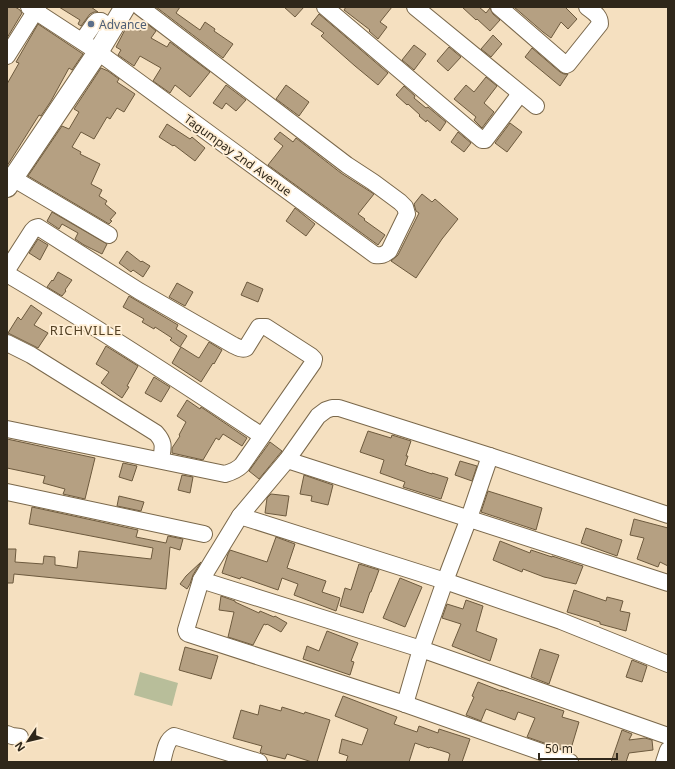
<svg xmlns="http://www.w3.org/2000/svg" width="675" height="769" font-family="'Noto Sans',sans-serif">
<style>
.green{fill:#b8be9a}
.building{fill:#b5a082;stroke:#6d5a3e}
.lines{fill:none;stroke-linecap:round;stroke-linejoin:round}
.minor-casing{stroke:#7a684b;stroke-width:18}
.major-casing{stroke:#7a684b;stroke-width:22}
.minor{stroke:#fff;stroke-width:16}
.major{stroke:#fff;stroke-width:20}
.service-dot{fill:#5c6f8a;stroke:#ffeed4;stroke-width:1.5}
.labels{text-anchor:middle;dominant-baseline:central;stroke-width:3.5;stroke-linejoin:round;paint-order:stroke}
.service-label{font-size:12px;fill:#4e5e75;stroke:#ffeed4;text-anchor:start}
.street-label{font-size:12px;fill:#2f271a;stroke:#ffeed4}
.neighbourhood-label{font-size:13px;letter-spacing:1px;fill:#544226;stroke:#ffeed4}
</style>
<rect width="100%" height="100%" fill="#f5e0c0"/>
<path class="green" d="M140,672L178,683L172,706L134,695Z"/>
<g class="building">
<path d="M7,7H15L20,10L22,13L7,38Z"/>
<path d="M59,7H91L98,12H94L90,14L81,26L78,24L80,20Z"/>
<path d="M156,7H180L176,13L200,30L205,22L215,29L214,31L233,44L223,58Z"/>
<path d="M284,7H304L295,17Z"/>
<path d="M346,7H392L380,22L387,27L378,39L369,31L370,30L344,10Z"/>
<path d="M462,7H479L486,13L490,8L493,14L500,20L490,31L477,19L476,20Z"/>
<path d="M514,7H565L577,19L568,29L561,22L551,38L543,32Z"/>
<path d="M319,14L388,73L378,85L355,66L321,36L324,33L311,24Z"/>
<path d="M145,22L156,31L151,38L167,47L170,42L210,72L190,97L175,85L170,93L153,81L161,68L140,56L134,66L118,55L121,50L116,47L128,24L140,31Z"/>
<path d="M38,24L83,54L72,70L69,68L51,101L41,116L39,115L7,166V84L19,63L16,62Z"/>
<path d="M493,35L502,44L491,57L481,49Z"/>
<path d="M414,45L426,54L414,70L402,60Z"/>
<path d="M449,47L461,57L448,71L437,61Z"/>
<path d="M532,48L560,72L564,74H568L560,86L525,57Z"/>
<path d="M101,68L108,71L119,79L117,82L135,94L124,112L117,108L110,119L107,117L94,139L81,132L72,147L81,152L80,154L100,164L91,184L102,190L99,196L107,201L105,204L116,213L110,220L112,221L109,224L28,176L62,126L69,129L79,112L74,109Z"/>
<path d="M486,77L497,86L484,103L494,112L482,128L474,120L476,117L454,99L466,85L474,92Z"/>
<path d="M226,85L246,100L236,111L226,103L222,109L213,103Z"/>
<path d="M286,85L309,102L299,116L276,99Z"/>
<path d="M404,86L415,96L414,98L426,108L428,107L446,122L440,131L427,120L426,122L419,116L420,115L408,104L407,105L396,95Z"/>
<path d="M510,123L522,132L507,152L495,143Z"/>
<path d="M167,124L190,139L192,137L205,148L195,161L174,145L173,146L159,137Z"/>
<path d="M280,132L293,142L296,138L341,173L374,194L358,214L365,219L364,220L385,235L378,245L268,165L283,146L274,139Z"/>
<path d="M458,132L471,143L464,152L451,142Z"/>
<path d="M422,194L432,202L435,199L458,219L442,239L416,278L391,261L398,255L419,213L416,211L414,204Z"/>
<path d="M295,208L315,224L306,236L286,221Z"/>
<path d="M52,212L107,244L102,254L84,245L75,239L78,233L62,224L59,229L47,221Z"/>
<path d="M38,239L48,245L40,260L29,253Z"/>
<path d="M127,251L141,262L142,261L150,266L143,277L133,270L131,272L119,263Z"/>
<path d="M58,272L72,280L65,290L66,291L62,296L47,287L52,280L53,281Z"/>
<path d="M247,282L263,289L258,302L241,295Z"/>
<path d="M177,283L193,292L185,306L169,297Z"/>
<path d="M129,296L178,325L176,329L187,336L180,347L170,340L172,338L155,327L154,329L142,322L144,319L123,307Z"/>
<path d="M31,305L42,313L34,325L48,333L38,348L8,333L18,317L21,320Z"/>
<path d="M209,342L222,350L214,364L213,363L201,382L172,363L181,347L197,357L199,358Z"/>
<path d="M106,346L138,366L127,386L129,387L122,398L101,383L109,372L96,364Z"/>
<path d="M154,377L170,387L161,402L145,393Z"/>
<path d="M187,400L200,409L201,407L247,438L242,446L223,434L219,440L216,438L203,460L172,453V448L180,436L179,435L186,422L177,416Z"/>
<path d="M368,431L391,438L392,435L411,441L406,456H408L405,465L432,474V473L448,478L441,499L403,487L405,482L380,473L384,460L360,452Z"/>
<path d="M7,439L95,458L85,499L63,494L65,489L43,483L45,476L7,468Z"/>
<path d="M270,442L282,451L259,479L249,471Z"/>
<path d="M460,461L477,466L472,481L455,475Z"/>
<path d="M123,463L137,466L132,481L119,477Z"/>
<path d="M182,475L193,477L190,493L178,490Z"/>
<path d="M304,475L333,485L328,505L311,501L312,496L300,494Z"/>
<path d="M488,491L542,508L536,530L481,512Z"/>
<path d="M271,494L289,496L286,516L265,513L267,498Z"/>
<path d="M119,496L144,502L141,511L117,506Z"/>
<path d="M32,507L138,530L136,537L166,543L168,536L183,539L180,550L170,547L166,589L14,574L13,583H7V549H16L15,562L43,564L44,556L55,557V565L77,568L79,551L151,559L153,548L29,524Z"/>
<path d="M634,519L668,528V566L660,562L658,567L637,559L644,538L630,535Z"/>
<path d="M586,528L622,540L617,556L581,543Z"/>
<path d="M276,537L295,544L287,568L326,581L322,592L340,598L336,611L294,595L298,584L282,578L278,590L241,577L240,579L222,573L228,554L230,550L267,562Z"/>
<path d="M500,541L530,553L531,550L552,557V556L583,566L576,584L544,577L523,569L522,572L493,560Z"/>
<path d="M201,562L193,575L190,584L187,589L180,584L186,576Z"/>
<path d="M359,564L379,570L371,592H370L363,613L340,606L345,588L351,590Z"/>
<path d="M400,578L422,587L405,627L383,618Z"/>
<path d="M574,590L606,601L607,597L623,601L620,611L630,613L626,631L600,624V622L567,612Z"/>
<path d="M221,596L235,601V602L259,613L260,611L274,617L275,616L287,623L281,632L267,624L266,625L264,624L253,645L228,637L234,612L219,610Z"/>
<path d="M466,600L483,606L476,631L497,639L490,661L452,646L461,624L442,618L447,604L463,609Z"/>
<path d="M327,631L358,643L351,661L354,662L350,675L303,659L307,646L319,651Z"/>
<path d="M185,647L218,656L211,679L179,670Z"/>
<path d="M540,649L559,655L549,684L531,677Z"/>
<path d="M632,660L647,666L642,682L626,677Z"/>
<path d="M478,682L501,691V690L564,711L562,717L579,722L570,752L527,737L535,718L518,712L515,720L486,709L481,721L466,715L474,697L472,696Z"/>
<path d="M343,696L397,717L394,724L417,732L419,726L438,733L439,729L470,739L462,762H448L450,754H449V753L430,747L429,748L415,743L409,762H346L348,756L339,753L342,739L362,745L368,729L335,716Z"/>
<path d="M260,705L281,711L282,707L304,714L305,712L330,720L317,762H312L287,754L285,759L261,753L260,752L262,746L233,738L241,710L258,715Z"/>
<path d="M622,730L632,734L629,740L645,738L652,740L653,750L629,753L626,762H611Z"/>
</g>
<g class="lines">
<defs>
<g id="minor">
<path d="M29,7L98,52L375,255C381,256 384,255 389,251L407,214L405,207L400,202L373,182L347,165L140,7"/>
<path d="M325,7L482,140H485L520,94"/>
<path d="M415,7L536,106"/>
<path d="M499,7L566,65L568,64L600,24C600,15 593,12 587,7"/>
<path d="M82,41L94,24L97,21H101L112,28"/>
<path d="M7,56L38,7"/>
<path d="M14,177L21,183L109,235"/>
<path d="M7,270L32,231L35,228L38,227L139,291L233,345C237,347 242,350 246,348L259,327H266L311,356L314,359L313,363L242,465C237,470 232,472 225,474L7,429"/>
<path d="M7,274C94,325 178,380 262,436"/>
<path d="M7,343L31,355L156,433C165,443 163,447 161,460"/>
<path d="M287,460L668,583"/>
<path d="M7,492L204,534"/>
<path d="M240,516L287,460L318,416L326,410L332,408H339L490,456L668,515"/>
<path d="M201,580L421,649L668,736"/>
<path d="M405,704L421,649L445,581L469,518L490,456"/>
<path d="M7,734L12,736L20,737"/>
<path d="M162,762C165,753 165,741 174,736L259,762"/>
<path d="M570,762L405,704L189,634L187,633L186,630L201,580L240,516L445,581L561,621L668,664"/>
<path d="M664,762L668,750"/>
</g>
<path id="major" d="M7,187L98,52L125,7"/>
</defs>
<use href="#minor" class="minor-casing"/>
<use href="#major" class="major-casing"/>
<use href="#minor" class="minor"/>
<use href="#major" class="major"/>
</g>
<circle class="service-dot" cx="91" cy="24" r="4"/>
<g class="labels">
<g class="service-label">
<text x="99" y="24">Advance</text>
</g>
<g class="street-label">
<text transform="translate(238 155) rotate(36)">Tagumpay 2nd Avenue</text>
</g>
<g class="neighbourhood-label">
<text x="86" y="330">RICHVILLE</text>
</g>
</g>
<rect width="675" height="769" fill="none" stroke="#2f271a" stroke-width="16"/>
<g transform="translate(28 741) rotate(235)" stroke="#ffeed4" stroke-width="3" paint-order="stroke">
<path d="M0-3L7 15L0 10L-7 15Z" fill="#2f271a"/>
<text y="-6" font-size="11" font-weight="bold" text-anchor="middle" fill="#2f271a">N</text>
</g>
<path d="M539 753v6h78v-6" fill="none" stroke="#2f271a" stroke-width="2"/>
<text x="545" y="753" font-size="12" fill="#2f271a" stroke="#ffeed4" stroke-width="3" paint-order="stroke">50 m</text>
</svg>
